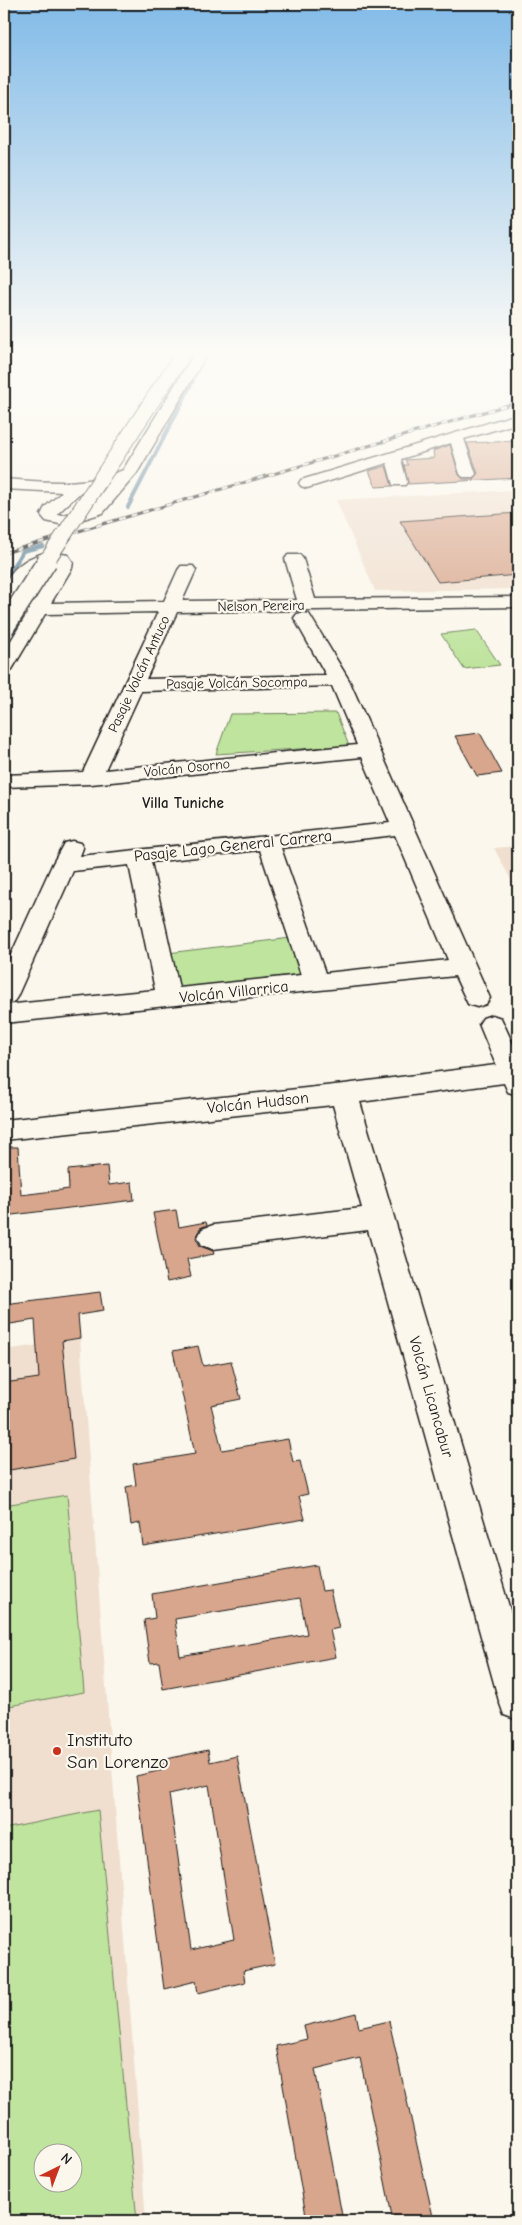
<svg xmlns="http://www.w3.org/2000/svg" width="522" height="2225" font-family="'Comic Neue',sans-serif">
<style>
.built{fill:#f0dfcf;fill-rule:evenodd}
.green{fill:#bfe49e;stroke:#6e805d;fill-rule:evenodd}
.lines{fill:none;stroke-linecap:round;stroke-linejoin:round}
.stream-far1{stroke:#5d8197;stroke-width:4}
.stream{stroke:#5d8197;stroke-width:5}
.building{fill:#d8a68c;stroke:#1c1c1c;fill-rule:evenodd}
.minor-casing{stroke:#1c1c1c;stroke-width:3}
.minor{fill:#fbf7ec;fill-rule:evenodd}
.rail-casing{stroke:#1c1c1c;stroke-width:3}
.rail{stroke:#fbf7ec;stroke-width:2;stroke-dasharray:6;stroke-linecap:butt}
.major-bridge-far1-casing{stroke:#1c1c1c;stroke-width:17;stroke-linecap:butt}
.major-bridge-casing{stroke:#1c1c1c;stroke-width:22;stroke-linecap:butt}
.major-bridge-far1{stroke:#fbf7ec;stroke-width:15}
.major-bridge{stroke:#fbf7ec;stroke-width:19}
.poi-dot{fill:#c8321e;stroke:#fbf7ec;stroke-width:2}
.labels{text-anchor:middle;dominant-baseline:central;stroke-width:4.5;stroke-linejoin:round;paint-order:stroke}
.far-street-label{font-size:14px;fill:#1c1c1c;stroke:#fbf7ec}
.far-neighbourhood-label{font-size:15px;font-weight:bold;fill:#1c1c1c;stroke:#fbf7ec}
.street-label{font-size:16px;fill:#1c1c1c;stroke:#fbf7ec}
.near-poi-label{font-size:19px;fill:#1c1c1c;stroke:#fbf7ec;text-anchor:start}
</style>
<rect width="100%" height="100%" fill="#fbf7ec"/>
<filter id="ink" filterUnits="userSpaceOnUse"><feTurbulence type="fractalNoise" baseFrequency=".02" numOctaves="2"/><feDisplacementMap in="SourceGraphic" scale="10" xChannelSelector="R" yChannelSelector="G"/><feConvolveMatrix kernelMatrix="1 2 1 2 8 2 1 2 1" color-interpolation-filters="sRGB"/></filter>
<g filter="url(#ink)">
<g class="built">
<path d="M518,490V589L375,591L336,500Z"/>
<path d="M518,846V893L494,848Z"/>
<path d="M80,1339L146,2221H4V1350ZM42,2152H72V2182H42Z"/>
</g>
<g class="green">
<path d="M476,630L500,665L464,669L441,634Z"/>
<path d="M336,713L349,746L216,754L230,714Z"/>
<path d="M291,938L301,974L178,989L168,953Z"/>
<path d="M67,1495L84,1692L4,1707V1505Z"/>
<path d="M98,1810L137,2221H4V1829ZM42,2152H72V2182H42Z"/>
</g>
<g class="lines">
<g class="stream-far1">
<path d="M128,507L193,381"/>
<path d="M16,562L23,551L43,546"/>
</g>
<path class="stream" d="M4,579L17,561"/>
</g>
<g class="building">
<path d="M518,441V478L408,484L404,465H408L405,460L434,458L433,451L450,445L459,475L463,479H473L478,473L467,443Z"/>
<path d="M386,466L392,486L376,487L369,471Z"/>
<path d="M518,513V575L438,582L400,521Z"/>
<path d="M480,733L502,773L477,776L455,736Z"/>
<path d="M4,1147H18L21,1195L69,1189L68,1170L107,1166L109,1185L132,1182L134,1200L4,1216Z"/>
<path d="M176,1210L179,1227L206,1222L207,1225L200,1228L196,1238L200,1246L213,1251L214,1254L187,1259L191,1277L167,1282L153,1213Z"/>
<path d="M100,1292L103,1311L78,1315L80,1338L62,1341L74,1459L4,1471V1383L39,1378L35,1320L4,1325V1304Z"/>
<path d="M198,1346L203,1366L231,1361L241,1399L211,1405L222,1450L288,1439L293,1462L300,1461L308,1494L299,1496L305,1519L143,1546L140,1523L131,1525L126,1487L136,1485L133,1464L195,1454L173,1351Z"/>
<path d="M317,1565L322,1591L330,1590L339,1628L330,1630L336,1657L163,1689L159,1662L150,1663L144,1620L155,1618L152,1594ZM300,1598L307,1634L180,1656L175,1619Z"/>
<path d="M208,1750L210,1762L237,1756L275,1964L243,1971L245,1982L198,1993L196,1981L164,1989L136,1776L163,1770L162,1760ZM209,1785L234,1940L191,1950L169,1794Z"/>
<path d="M356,2013L359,2028L389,2021L434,2221H393L360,2058L315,2069L343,2221H307L276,2046L307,2039L304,2026Z"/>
</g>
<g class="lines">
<defs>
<g id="minor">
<path d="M194,354H207L137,473L103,513L64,525L46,521L41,515L45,507L62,492L4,489V479C45,482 85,487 123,470ZM107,486L91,507L63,515L57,514L82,491Z"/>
<path d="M518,414V423L464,439L476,474L473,477H463L460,474L451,443L401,459L407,482L405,485H393L387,463L307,488L301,486L299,483L301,480Z"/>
<path d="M50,552L68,555L73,562L72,568L51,603L164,601L178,570L181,566H193L196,570L182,601L297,600L285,559L288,555H300L303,559L315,599L518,597V607L177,612L146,679L326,675L294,618L297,614L303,613L309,614L349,680L490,998L486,1004L477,1007L468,1004L455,976L4,1023V970L52,865L64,843L72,841L80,843L83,848L80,856L390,823L362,757L91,784L4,787V775L83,772L158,612L45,614L11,671L4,673V652L27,614H4C4,606 2,594 4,586C12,566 30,555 50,552ZM45,563H55L54,568L33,603L11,604L32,571ZM332,686L357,745L105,770L141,691ZM395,835L448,960L325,973L281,848ZM260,850L301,975L179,988L151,862ZM129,865L155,990L5,1005L13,1003L17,997L73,871Z"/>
<path d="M492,1015L501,1018L518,1055V1095L508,1092L504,1083L360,1102L518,1637V1720L504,1715L499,1701L368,1230L213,1249L202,1245L198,1237L202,1229L213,1225L362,1208L333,1105L4,1140V1120L344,1084L496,1065L479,1024L483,1018Z"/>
</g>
</defs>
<use href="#minor" class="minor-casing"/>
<use href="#minor" class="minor"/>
<defs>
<path id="rail" d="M4,553L518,402"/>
</defs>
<use href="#rail" class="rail-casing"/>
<use href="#rail" class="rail"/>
<defs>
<path id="major-bridge-far1" d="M46,562L183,354"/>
<path id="major-bridge" d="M4,628L47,561"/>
</defs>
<use href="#major-bridge-far1" class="major-bridge-far1-casing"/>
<use href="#major-bridge" class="major-bridge-casing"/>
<use href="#major-bridge-far1" class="major-bridge-far1"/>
<use href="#major-bridge" class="major-bridge"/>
</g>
</g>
<linearGradient id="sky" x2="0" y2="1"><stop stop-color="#82bbe8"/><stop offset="0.53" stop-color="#fdfbf6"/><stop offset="1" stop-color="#fdfbf6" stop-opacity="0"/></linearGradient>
<rect width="522" height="665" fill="url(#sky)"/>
<circle class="poi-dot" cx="57" cy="1751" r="5"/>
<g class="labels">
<g class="far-street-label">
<text transform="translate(261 606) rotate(-1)">Nelson Pereira</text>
<text transform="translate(139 674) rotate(-65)">Pasaje Volcán Antuco</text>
<text transform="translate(237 683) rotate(-1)">Pasaje Volcán Socompa</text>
<text transform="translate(187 768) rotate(-6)">Volcán Osorno</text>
</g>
<g class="far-neighbourhood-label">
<text x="183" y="803">Villa Tuniche</text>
</g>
<g class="street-label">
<text transform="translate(233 846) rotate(-6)">Pasaje Lago General Carrera</text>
<text transform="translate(234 992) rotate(-6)">Volcán Villarrica</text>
<text transform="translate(258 1103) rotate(-6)">Volcán Hudson</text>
<text transform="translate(431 1397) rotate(74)">Volcán Licancabur</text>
</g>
<g class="near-poi-label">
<text x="67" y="1740">Instituto<tspan x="67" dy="22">San Lorenzo</tspan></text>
</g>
</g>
<rect width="522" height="2225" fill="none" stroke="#fbf7ec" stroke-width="20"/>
<rect x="10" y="10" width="502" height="2205" fill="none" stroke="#1c1c1c" stroke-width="2" filter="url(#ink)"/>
<g transform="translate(58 2168) rotate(42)"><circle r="24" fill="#fbf7ec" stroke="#a29f99"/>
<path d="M0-4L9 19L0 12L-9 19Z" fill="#c8321e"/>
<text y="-8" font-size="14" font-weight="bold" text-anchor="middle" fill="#1c1c1c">N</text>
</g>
</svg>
